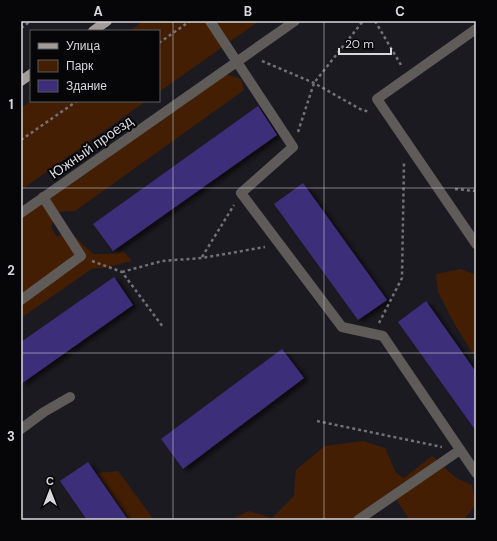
<svg xmlns="http://www.w3.org/2000/svg" width="497" height="541" font-family="'DM Sans',sans-serif">
<style>
.green{fill:#441e03}
.building{fill:#3e2d7a;filter:url(#shadow)}
.lines{fill:none;stroke-linecap:round;stroke-linejoin:round}
.path{stroke:#727176;stroke-width:2.5;stroke-dasharray:3 3;stroke-linecap:butt}
.lane{stroke:#5e5b59;stroke-width:10}
.street{stroke:#5e5b59;stroke-width:10}
.primary{stroke:#a29c98;stroke-width:10}
.grid{fill:none;stroke:#d9d9dd;stroke-width:1;stroke-opacity:0.55}
.labels{text-anchor:middle;dominant-baseline:central;stroke-width:4;stroke-linejoin:round;paint-order:stroke}
.street-label{font-size:14px;fill:#d9d9dd;stroke:#060608}
.neatline{fill:none;stroke:#d9d9dd;stroke-width:1.5}
.grid-label{font-size:13px;text-anchor:middle;font-weight:bold;fill:#d9d9dd}
</style>
<defs>
<filter id="shadow"><feDropShadow dx="4.5" dy="2.5" stdDeviation="2" flood-color="#0009"/></filter>
</defs>
<rect width="100%" height="100%" fill="#1b1a20"/>
<g class="green">
<path d="M144,21H259L159,92V31H129Z"/>
<path d="M215,74L229,75L241,79L244,90L75,211L58,212L51,227L57,237L68,230L93,254H112L123,251L132,261L105,268H93L21,318V211Z"/>
<path d="M31,101H146L21,190V108Z"/>
<path d="M461,269L476,275V356L474,355L455,325L438,292L436,274Z"/>
<path d="M363,441L385,448L396,473L404,478L432,456L456,478L472,485L476,504L464,520H410L391,492L350,520H229L249,511L272,518L294,496L296,470L325,446Z"/>
<path d="M118,471L154,520H129L97,473Z"/>
</g>
<g class="building">
<path d="M258,106L277,135L113,251L93,224Z"/>
<path d="M303,183L387,300L358,320L274,204Z"/>
<path d="M114,277L133,305L21,384V342Z"/>
<path d="M426,301L476,372V431L398,322Z"/>
<path d="M282,349L304,378L183,469L161,439Z"/>
<path d="M88,462L128,520H87L60,481Z"/>
</g>
<g class="lines">
<g class="path">
<path d="M375,21L401,65"/>
<path d="M21,28L31,21"/>
<path d="M159,43L190,21"/>
<path d="M262,61L314,83L360,109L369,112"/>
<path d="M298,132L314,83L363,21"/>
<path d="M21,140L77,101"/>
<path d="M455,189L476,191"/>
<path d="M202,257L234,205"/>
<path d="M92,261L122,272L163,327"/>
<path d="M122,272L162,261L202,258L265,247"/>
<path d="M379,323L402,278L404,163"/>
<path d="M317,421L442,447"/>
</g>
<g class="lane">
<path d="M210,21L293,147L241,193L342,327L383,336L476,473"/>
<path d="M476,29L377,99L476,244"/>
<path d="M21,300L81,256L43,197"/>
<path d="M21,429L44,412L70,397"/>
<path d="M358,520L460,450"/>
</g>
<path class="street" d="M21,213L295,21"/>
<g class="primary">
<path d="M93,31L107,21"/>
<path d="M21,81L31,74"/>
</g>
</g>
<path class="grid" d="M173,21V520M324,21V520M21,188H476M21,353H476"/>
<g class="labels">
<g class="street-label">
<text transform="translate(91 147) rotate(-35)">Южный проезд</text>
</g>
</g>
<rect width="497" height="541" fill="none" stroke="#060608" stroke-width="44"/>
<rect x="30" y="30" width="130" height="72" fill="#060608" stroke="#5a5a5d"/>
<rect x="38" y="43" width="20" height="6" fill="#a29c98" stroke="#5a5a5d"/>
<text x="66" y="50" font-size="12" fill="#d9d9dd">Улица</text>
<rect x="38" y="60" width="20" height="12" fill="#441e03" stroke="#5a5a5d"/>
<text x="66" y="70" font-size="12" fill="#d9d9dd">Парк</text>
<rect x="38" y="80" width="20" height="12" fill="#3e2d7a" stroke="#5a5a5d"/>
<text x="66" y="90" font-size="12" fill="#d9d9dd">Здание</text>
<g transform="translate(50 491)" stroke="#060608" stroke-width="3" paint-order="stroke">
<path d="M0-3L7 15L0 10L-7 15Z" fill="#d9d9dd"/>
<text y="-6" font-size="11" font-weight="bold" text-anchor="middle" fill="#d9d9dd">С</text>
</g>
<path d="M339 48v6h52v-6" fill="none" stroke="#d9d9dd" stroke-width="2"/>
<text x="345" y="48" font-size="12" fill="#d9d9dd" stroke="#060608" stroke-width="3" paint-order="stroke">20 m</text>
<rect x="22" y="22" width="453" height="497" class="neatline"/>
<g class="grid-label">
<text x="98" y="16">A</text>
<text x="248" y="16">B</text>
<text x="400" y="16">C</text>
<text x="11" y="109">1</text>
<text x="11" y="275">2</text>
<text x="11" y="441">3</text>
</g>
</svg>
